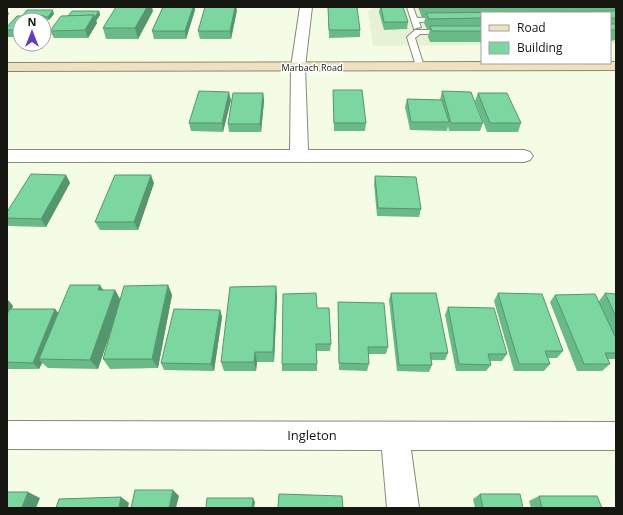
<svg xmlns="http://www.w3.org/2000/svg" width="623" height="515" font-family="'Open Sans',sans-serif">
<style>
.built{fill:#e7f1d3}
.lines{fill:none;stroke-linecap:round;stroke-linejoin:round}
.service-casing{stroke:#858b77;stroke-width:2}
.minor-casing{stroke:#858b77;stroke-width:2}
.secondary-casing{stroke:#858b77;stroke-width:2}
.service{fill:#fff;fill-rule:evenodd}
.minor{fill:#fff;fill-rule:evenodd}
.secondary{fill:#eee1c0;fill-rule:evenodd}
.wall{fill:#6ab989}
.shaded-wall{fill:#56966f}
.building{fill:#7bd79f;stroke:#56966f}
.labels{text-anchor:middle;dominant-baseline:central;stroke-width:3;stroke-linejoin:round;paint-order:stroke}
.far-street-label{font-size:9px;fill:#151710;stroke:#fff}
.near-street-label{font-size:13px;fill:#151710;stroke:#fff}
</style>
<rect width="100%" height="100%" fill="#f5fce5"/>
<path class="built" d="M377,7H616V44H610V13H482V45L373,46L368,11Z"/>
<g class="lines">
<defs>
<g id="service">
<path d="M407,7H413L417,18L441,17L444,19L441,21L419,22L421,27L414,29Z"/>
<path d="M415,30H445L449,32L445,34H420L415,38L424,66L420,68L416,66L407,37Z"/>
</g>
<g id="minor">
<path d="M300,7H312L305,67L308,150H524L530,152L533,156L530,160L524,162H7V150H290L291,67Z"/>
<path d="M7,421L616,422V450H411L419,508H387L382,450L7,449Z"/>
</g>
<path id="secondary" d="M482,62H616V70L7,71V63Z"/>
</defs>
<use href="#service" class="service-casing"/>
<use href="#minor" class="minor-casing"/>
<use href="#secondary" class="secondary-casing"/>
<use href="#service" class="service"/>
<use href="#minor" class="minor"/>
<use href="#secondary" class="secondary"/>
</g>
<g class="wall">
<path d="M163,7H195V10L186,39H154L152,31Z"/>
<path d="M328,7L360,30V37L329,38Z"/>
<path d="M380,7H403L408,22L407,29L384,30L379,12Z"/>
<path d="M418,7H616V40L610,41V13H482V42H430L428,37L430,29H427L424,23L425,18H422Z"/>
<path d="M237,10L231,39H200L198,31Z"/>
<path d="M99,11L100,15L96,21L97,23L88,38H54L50,31L69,16Z"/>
<path d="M153,11L138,39H106L103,28Z"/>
<path d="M54,14L49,20H46L47,23L20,20V37H8L7,35V27L17,16Z"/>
<path d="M333,90L366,123L365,131H334Z"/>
<path d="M442,91L483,123L480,131H449L448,126L447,131L410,130L405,107L407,99L440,100Z"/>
<path d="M263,93L264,101L261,132H229L228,124Z"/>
<path d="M478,93L521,123L518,132H487L475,101Z"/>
<path d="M231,100L223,132L191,131L189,123Z"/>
<path d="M66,175L70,183L46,227L9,226L7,224V212Z"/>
<path d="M375,176L421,209L419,217L377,216L374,184Z"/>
<path d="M154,183L138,230H100L95,222Z"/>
<path d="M168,285L172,295L158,368L110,369L103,359L113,325L98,369L48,368L42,363L39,369H7V299L13,306L12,309H55L58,313L103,290H115L120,299Z"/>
<path d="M276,286L277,297L274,362H257L256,371H224L221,362Z"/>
<path d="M391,293L448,353L445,360H431L432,365L429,372L397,371L389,300Z"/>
<path d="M498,293L563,351L557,358H548L550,364L544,371H514L494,301Z"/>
<path d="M605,293L616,294V359H608L610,364L602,371H577L550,302L555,295L599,301Z"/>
<path d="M338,302L388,347L386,354H368L369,364L367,371L339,370L338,310Z"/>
<path d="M448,307L507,354L502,361H490L491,365L486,371H456L445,315Z"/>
<path d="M317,308L331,344L330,351H317V371H282V364Z"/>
<path d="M220,310L222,317L214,371L164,370L161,363Z"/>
<path d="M480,494L523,508H475L473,499Z"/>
<path d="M539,496L602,508H531L529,501Z"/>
</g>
<g class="shaded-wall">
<path d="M147,7H152L153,11L138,39L135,28Z"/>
<path d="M193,7H195V10L186,39L185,31Z"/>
<path d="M235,7H236L237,10L231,39L230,31Z"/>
<path d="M7,9L9,14L7,17Z"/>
<path d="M53,10L54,14L49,20L48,17Z"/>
<path d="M99,11L100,15L96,21L95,17Z"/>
<path d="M94,15L97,23L88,38L85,30Z"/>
<path d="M44,16L47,23L44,28V20H41Z"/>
<path d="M229,92L231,100L223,132L222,123Z"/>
<path d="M263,93L264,101L261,132L260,124Z"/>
<path d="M66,175L70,183L46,227L41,219Z"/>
<path d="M151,175L154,183L138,230L134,222Z"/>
<path d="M100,285L107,296L98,290Z"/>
<path d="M168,285L172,295L158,368L152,359Z"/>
<path d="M276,286L277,297L274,362L273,352Z"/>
<path d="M115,290L121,301L98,369L90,360Z"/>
<path d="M7,299L13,306L7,319Z"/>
<path d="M55,309L61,317L39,359L42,363L39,369L33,363Z"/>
<path d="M220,310L222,317L214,371L211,364Z"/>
<path d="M255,352L257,362L256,371L254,362Z"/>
<path d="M173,490L179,496L176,508H169Z"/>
<path d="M28,492L40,498L36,508L22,507Z"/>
<path d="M121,497L129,503L128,508H119Z"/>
<path d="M253,498L255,502L254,508H252Z"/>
</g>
<g class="building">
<path d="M116,7H147L135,28H103Z"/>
<path d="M163,7H193L185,31H152Z"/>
<path d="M205,7H235L230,31H198Z"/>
<path d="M328,7H357L360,30H329Z"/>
<path d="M381,7H403L408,22H384Z"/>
<path d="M27,10H53L48,17H45L44,16H22Z"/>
<path d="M72,11H99L95,17L94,15L68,16Z"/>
<path d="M616,11V18H610V13H482V18L429,19L426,13Z"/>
<path d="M94,15L85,30L50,31L61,16Z"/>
<path d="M17,16H44L41,20H20V30H7V27Z"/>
<rect x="610" y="24" width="6" height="6"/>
<path d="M430,26H482V31H432Z"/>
<path d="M333,90H362L366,123H334Z"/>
<path d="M199,91L229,92L222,123H189Z"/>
<path d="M442,91L471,92L483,123H451Z"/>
<path d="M233,93H263L260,124H228Z"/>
<path d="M478,93H507L521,123H490Z"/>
<path d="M407,99L442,100L449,122H411Z"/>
<path d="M31,174L66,175L41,219L7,218V212Z"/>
<path d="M115,175H151L134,222H95Z"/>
<path d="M375,176L416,177L421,209L378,208Z"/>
<path d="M70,285H100L98,290H115L90,360L39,359Z"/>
<path d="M168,285L152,359H103L124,286Z"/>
<path d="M276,286L273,352H255L254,362H221L230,287Z"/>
<path d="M316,293L317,308H329L331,344H316L317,364H282L283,294Z"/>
<path d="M391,293H436L448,353H430L432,365H399Z"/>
<path d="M498,293L542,294L563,351H545L550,364H519Z"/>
<path d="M605,293L616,294V317Z"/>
<path d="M595,294L616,338V353H605L610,364H584L555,295Z"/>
<path d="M338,302L384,303L388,347H368L369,364L339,363Z"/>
<path d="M448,307L494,308L507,354H488L491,365L459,364Z"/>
<path d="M10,309H55L33,363L7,362V314Z"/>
<path d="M174,309L220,310L211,364L161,363Z"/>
<path d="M135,490H173L169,508H131Z"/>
<path d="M7,492H28L22,507L47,508H7Z"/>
<path d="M279,494L342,496L343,508H278Z"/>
<path d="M480,494H520L523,508H483Z"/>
<path d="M539,496H597L602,508H542Z"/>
<path d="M121,497L119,508H56L59,499Z"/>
<path d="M207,498H253L252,508H206Z"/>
</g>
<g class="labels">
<g class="far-street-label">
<text x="312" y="67">Marbach Road</text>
</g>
<g class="near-street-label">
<text x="312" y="435">Ingleton</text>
</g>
</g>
<rect width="623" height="515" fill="none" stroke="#151710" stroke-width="16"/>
<rect x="481" y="12" width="130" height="52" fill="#ffffff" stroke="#a1a29f"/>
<rect x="489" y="25" width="20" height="6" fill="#eee1c0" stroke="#a1a29f"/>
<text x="517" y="32" font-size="12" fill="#151710">Road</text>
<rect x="489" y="42" width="20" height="12" fill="#7bd79f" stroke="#a1a29f"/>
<text x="517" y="52" font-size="12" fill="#151710">Building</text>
<g transform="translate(32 32)"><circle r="19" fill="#ffffff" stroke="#a1a29f"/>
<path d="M0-3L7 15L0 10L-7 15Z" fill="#653eb6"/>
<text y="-6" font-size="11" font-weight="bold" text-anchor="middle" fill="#151710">N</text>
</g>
</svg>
